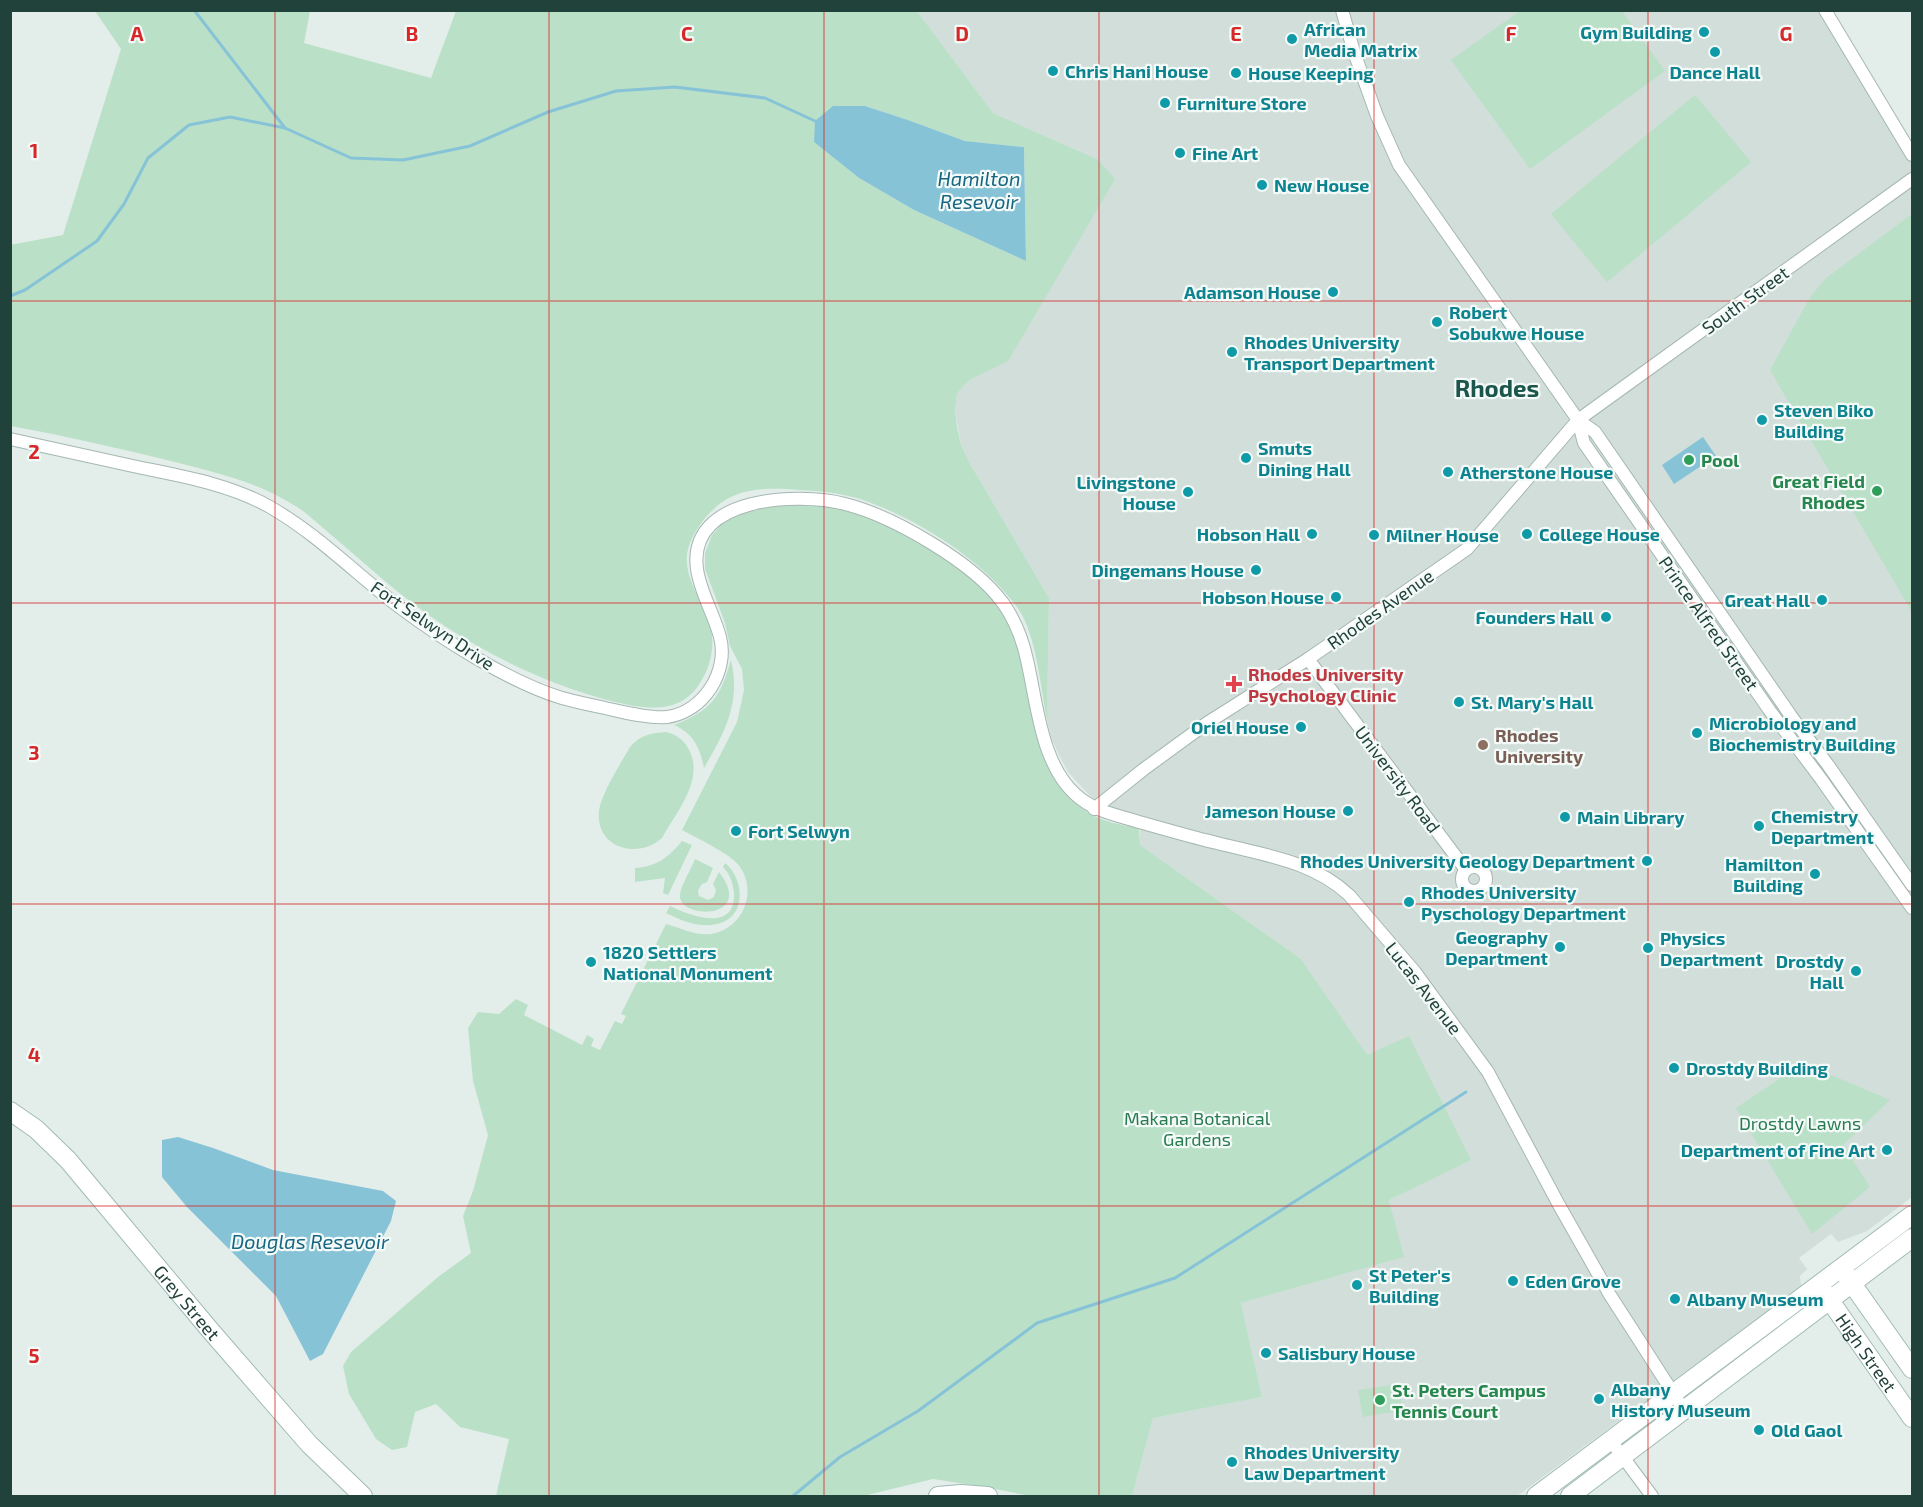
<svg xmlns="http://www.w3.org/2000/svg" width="1923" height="1507" font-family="'Exo 2',sans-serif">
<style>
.built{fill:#d1ded9}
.green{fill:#bae0c8;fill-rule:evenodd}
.water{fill:#87c3d7}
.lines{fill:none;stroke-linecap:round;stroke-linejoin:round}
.stream{stroke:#87c3d7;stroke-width:3}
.street-casing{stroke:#a5b7b2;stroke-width:14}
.secondary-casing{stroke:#a0bbb4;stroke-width:20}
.street{stroke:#fff;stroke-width:12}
.secondary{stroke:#fff;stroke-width:18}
.grid{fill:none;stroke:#d62828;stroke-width:1.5;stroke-opacity:0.55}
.culture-dot{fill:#0f9aa8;stroke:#f4faf8;stroke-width:2}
.leisure-dot{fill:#2e9e5b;stroke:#f4faf8;stroke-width:2}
.health-dot{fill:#e0444e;stroke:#f4faf8;stroke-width:2}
.education-dot{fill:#8d6e63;stroke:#f4faf8;stroke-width:2}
.labels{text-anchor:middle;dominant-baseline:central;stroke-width:4.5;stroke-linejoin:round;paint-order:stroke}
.culture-label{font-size:18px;font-weight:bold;fill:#0d838f;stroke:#f4faf8;text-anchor:start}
.street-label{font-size:18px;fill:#21413b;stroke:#f4faf8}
.leisure-label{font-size:18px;font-weight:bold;fill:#27864d;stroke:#f4faf8;text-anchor:start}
.health-label{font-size:18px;font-weight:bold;fill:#be3a42;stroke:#f4faf8;text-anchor:start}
.education-label{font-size:18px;font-weight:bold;fill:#785e54;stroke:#f4faf8;text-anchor:start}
.park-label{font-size:18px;fill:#287b50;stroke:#f4faf8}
.water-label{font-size:20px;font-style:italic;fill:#166682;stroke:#f4faf8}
.district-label{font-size:24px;font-weight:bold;fill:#1b554c;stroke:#f4faf8}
.grid-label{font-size:20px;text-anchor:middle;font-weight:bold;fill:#d62828;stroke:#f4faf8;stroke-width:4.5;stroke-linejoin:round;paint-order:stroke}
</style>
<rect width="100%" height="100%" fill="#e3eeea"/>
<path class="built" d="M917,11H1820L1912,142V1197L1867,1231L1838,1242L1831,1234L1799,1258L1807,1269L1800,1276L1801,1287L1517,1496H1132L1153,1418L1262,1397L1241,1303L1403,1257L1389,1200L1470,1159L1409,1037L1367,1056L1301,959L1140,845V815L1105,807L1092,798L1068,772L1058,753L1051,737L1047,720L1049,598L969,462L961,445L955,410L957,394L964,385L973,378L1097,159L993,113Z"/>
<g class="green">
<path d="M95,11H310L304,43L431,78L456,11H917L993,113L1097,159L1115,179L1008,361L973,378L964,385L957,394L955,410L957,427L961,445L969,462L1049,598L1047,720C1041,689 1036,635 1019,610C985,561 918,519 863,500C842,493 821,491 799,490C776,488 751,487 729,498C711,507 690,533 687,554C684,579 705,605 711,628C714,645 712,661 704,676C684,716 649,710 611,701C528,679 451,637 386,582C362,562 339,541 315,521C308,515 300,508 292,504C256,481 212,472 171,461C118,448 65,436 11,426L10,245L63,235L121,49ZM865,106L908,120L965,141L1024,147L1026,261L914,210L859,178L814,142Z"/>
<path d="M1520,11H1622L1665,71L1530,169L1451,60Z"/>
<path d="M1695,95L1751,162L1607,282L1551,214Z"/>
<path d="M1912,214V612L1770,370L1811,296L1825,279Z"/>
<path d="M798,505C812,506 826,506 839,509C891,520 981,573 1007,619C1025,651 1026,686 1033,720C1039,754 1058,793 1087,812C1103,822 1122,825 1139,828L1140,845L1301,959L1367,1055L1409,1036L1471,1160L1389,1200L1404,1257L1241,1303L1262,1397L1153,1418L1132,1496H1030L985,1487L933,1479L863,1496H496L509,1439L460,1427L436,1404L415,1412L407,1447L392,1450L376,1439L349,1394L343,1366L351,1352L438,1277L471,1253L463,1216L473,1191L488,1135L473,1081L468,1028L478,1012L499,1014L516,999L528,1005L524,1015L582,1045L587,1035L594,1039L591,1046L600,1050L615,1021L622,1024L626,1016L621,1014L666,924C680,928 696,936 711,934C742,929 758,893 740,867C732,854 696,838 682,830L737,722L744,690L742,669L730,646L725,623L705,569V553L712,535L725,521L746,511L761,507Z"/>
<path d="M731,660C741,703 725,732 704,768C700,748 694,734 674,725C712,710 720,698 731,660Z"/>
<path d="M666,732C675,734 683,739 688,748C706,778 676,813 662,838C638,860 595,848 599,811C601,794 621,763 630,747C640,735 651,733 666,732Z"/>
<path d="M682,841L692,845L668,895L663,893L665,878L635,882V868C656,867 669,857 682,841Z"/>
<path d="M695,859L713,868L707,882L702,884L698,890L699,896L708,900L714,897L716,890L713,884L719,872C757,921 676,920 680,894C682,883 691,870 695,859Z"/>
<path d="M725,863C745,879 747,918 717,924C699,928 682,921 666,913L670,906C690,916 736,933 734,893C733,883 730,874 723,867Z"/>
<path d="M1803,1063L1890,1100L1843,1145L1870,1187L1812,1234L1736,1108Z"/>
<path d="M1398,1384L1403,1410L1363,1417L1358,1390Z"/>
</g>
<g class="water">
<path d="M833,106H865L908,120L965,141L1024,147L1026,261L914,210L859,178L814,142L815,121Z"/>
<path d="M1703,437L1716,456L1674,484L1662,465Z"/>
<path d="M178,1137L213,1148L273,1170L383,1191L396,1201L391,1221L323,1354L310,1361L276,1296L187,1207L162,1177V1140Z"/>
</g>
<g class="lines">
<g class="stream">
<path d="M194,10L285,128"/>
<path d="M10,296L25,290L97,241L124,204L148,158L189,125L230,117L285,128L351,158L403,160L470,146L548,112L616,91L675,87L765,98L815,121"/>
<path d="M793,1496L840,1457L918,1411L1037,1323L1175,1278L1466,1092"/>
</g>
<defs>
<g id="street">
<path d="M1342,10L1354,52L1377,116L1399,165L1578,420L1595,432L1791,716L1828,765L1912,885"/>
<path d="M1825,10L1912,155"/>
<path d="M1578,420L1584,443L1770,711L1821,779L1912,908"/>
<path d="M10,439C54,449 98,458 142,468C186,477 231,485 270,507C317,534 355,573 398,606C442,639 509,682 562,698C576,702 591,705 605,708C623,712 650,719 667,717C704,712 729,671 720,637C714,614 700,592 697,569C687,496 798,492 845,504C893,516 974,563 1003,603C1015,620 1023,641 1027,660C1037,703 1041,763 1075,794C1093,811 1116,815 1139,822C1165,829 1191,837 1217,843C1264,855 1313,861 1349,895L1415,972L1488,1072L1559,1205L1610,1295L1684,1410"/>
<path d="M1308,659L1466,870"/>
<path d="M1094,809L1144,769L1207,723L1308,659L1467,549L1578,420L1912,179"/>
<circle cx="1474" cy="879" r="12"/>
<path d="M1611,1441L1652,1496"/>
</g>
<g id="secondary">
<path id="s1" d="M10,1111L36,1129L68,1160L210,1330L309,1444L363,1496"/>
<path d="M1846,1275L1912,1369"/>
<path id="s2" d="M1824,1292L1912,1418"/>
<path d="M938,1496L961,1494L988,1496"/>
<path d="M1536,1496L1912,1215"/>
<path d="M1570,1496L1912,1238"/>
</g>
</defs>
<use href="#street" class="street-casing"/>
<use href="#secondary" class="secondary-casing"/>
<use href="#street" class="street"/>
<use href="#secondary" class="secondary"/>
</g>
<path class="grid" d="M275,10V1496M549,10V1496M824,10V1496M1099,10V1496M1374,10V1496M1648,10V1496M10,301H1912M10,603H1912M10,904H1912M10,1206H1912"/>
<g class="culture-dot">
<circle cx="1704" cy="32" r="6"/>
<circle cx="1292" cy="39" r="6"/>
<circle cx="1715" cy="52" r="6"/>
<circle cx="1053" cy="71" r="6"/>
<circle cx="1236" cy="73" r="6"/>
<circle cx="1165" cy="103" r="6"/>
<circle cx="1180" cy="153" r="6"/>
<circle cx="1262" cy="185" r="6"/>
<circle cx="1333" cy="292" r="6"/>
<circle cx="1437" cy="322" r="6"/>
<circle cx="1232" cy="352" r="6"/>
<circle cx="1762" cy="420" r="6"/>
<circle cx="1246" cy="458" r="6"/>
<circle cx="1448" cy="472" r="6"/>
<circle cx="1188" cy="492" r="6"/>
<circle cx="1312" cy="534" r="6"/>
<circle cx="1527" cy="534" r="6"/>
<circle cx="1374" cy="535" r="6"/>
<circle cx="1256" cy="570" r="6"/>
<circle cx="1336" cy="597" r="6"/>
<circle cx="1822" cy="600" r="6"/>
<circle cx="1606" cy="617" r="6"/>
<circle cx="1459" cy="702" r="6"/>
<circle cx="1301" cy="727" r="6"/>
<circle cx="1697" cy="733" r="6"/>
<circle cx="1348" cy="811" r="6"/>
<circle cx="1565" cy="817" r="6"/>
<circle cx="1759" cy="826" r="6"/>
<circle cx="736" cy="831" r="6"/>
<circle cx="1647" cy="861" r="6"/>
<circle cx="1815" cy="874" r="6"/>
<circle cx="1409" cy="902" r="6"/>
<circle cx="1560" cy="947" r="6"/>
<circle cx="1648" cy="948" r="6"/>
<circle cx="591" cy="962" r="6"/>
<circle cx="1856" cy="971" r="6"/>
<circle cx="1674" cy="1068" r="6"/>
<circle cx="1887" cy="1150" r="6"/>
<circle cx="1513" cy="1281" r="6"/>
<circle cx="1357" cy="1285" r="6"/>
<circle cx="1675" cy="1299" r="6"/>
<circle cx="1266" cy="1353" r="6"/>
<circle cx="1599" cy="1399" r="6"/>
<circle cx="1759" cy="1430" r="6"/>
<circle cx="1232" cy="1462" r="6"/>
</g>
<g class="leisure-dot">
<circle cx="1689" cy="460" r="6"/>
<circle cx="1877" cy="491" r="6"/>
<circle cx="1380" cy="1400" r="6"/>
</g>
<path class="health-dot" d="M1231 675h6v6h6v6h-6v6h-6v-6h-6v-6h6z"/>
<circle class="education-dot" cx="1483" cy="745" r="6"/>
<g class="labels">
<g class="culture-label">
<text x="1304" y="29">African<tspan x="1304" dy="21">Media Matrix</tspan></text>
<text x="1692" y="32" text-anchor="end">Gym Building</text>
<text x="1065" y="71">Chris Hani House</text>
<text x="1715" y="72" text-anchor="middle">Dance Hall</text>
<text x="1248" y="73">House Keeping</text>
<text x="1177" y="103">Furniture Store</text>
<text x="1192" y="153">Fine Art</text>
<text x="1274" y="185">New House</text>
<text x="1321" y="292" text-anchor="end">Adamson House</text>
<text x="1449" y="312">Robert<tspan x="1449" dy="21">Sobukwe House</tspan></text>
<text x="1244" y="342">Rhodes University<tspan x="1244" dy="21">Transport Department</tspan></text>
<text x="1774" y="410">Steven Biko<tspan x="1774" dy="21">Building</tspan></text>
<text x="1258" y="448">Smuts<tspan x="1258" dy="21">Dining Hall</tspan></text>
<text x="1460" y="472">Atherstone House</text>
<text x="1176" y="482" text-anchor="end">Livingstone<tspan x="1176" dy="21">House</tspan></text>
<text x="1300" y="534" text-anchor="end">Hobson Hall</text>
<text x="1539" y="534">College House</text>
<text x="1386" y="535">Milner House</text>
<text x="1244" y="570" text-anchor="end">Dingemans House</text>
<text x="1324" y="597" text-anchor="end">Hobson House</text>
<text x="1810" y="600" text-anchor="end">Great Hall</text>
<text x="1594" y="617" text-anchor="end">Founders Hall</text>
<text x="1471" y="702">St. Mary's Hall</text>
<text x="1709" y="723">Microbiology and<tspan x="1709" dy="21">Biochemistry Building</tspan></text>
<text x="1289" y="727" text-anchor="end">Oriel House</text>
<text x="1336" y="811" text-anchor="end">Jameson House</text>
<text x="1771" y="816">Chemistry<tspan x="1771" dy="21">Department</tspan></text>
<text x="1577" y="817">Main Library</text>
<text x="748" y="831">Fort Selwyn</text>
<text x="1635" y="861" text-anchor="end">Rhodes University Geology Department</text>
<text x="1803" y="864" text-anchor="end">Hamilton<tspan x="1803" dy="21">Building</tspan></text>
<text x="1421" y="892">Rhodes University<tspan x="1421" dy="21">Pyschology Department</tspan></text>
<text x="1548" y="937" text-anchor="end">Geography<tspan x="1548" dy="21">Department</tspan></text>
<text x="1660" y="938">Physics<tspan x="1660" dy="21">Department</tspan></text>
<text x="603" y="952">1820 Settlers<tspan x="603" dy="21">National Monument</tspan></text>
<text x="1844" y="961" text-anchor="end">Drostdy<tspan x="1844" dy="21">Hall</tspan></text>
<text x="1686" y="1068">Drostdy Building</text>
<text x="1875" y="1150" text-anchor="end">Department of Fine Art</text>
<text x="1369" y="1275">St Peter's<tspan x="1369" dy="21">Building</tspan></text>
<text x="1525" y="1281">Eden Grove</text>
<text x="1687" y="1299">Albany Museum</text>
<text x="1278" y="1353">Salisbury House</text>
<text x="1611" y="1389">Albany<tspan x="1611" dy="21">History Museum</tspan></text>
<text x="1771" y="1430">Old Gaol</text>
<text x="1244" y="1452">Rhodes University<tspan x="1244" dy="21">Law Department</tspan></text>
</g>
<g class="street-label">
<text transform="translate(1745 300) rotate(-36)">South Street</text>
<text transform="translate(1380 609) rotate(-35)">Rhodes Avenue</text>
<text transform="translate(1709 623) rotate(55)">Prince Alfred Street</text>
<text transform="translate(433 625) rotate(34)">Fort Selwyn Drive</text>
<text transform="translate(1398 779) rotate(53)">University Road</text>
<text transform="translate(1424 988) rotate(52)">Lucas Avenue</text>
<text stroke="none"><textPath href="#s1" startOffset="262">Grey Street</textPath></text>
<text stroke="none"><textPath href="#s2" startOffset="74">High Street</textPath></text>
</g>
<g class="leisure-label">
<text x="1701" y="460">Pool</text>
<text x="1865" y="481" text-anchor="end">Great Field<tspan x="1865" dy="21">Rhodes</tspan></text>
<text x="1392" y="1390">St. Peters Campus<tspan x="1392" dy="21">Tennis Court</tspan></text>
</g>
<g class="health-label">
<text x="1248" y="674">Rhodes University<tspan x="1248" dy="21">Psychology Clinic</tspan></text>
</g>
<g class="education-label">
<text x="1495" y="735">Rhodes<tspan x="1495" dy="21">University</tspan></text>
</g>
<g class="park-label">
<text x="1197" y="1118">Makana Botanical<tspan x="1197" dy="21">Gardens</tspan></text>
<text x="1800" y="1123">Drostdy Lawns</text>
</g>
<g class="water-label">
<text x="979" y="178">Hamilton<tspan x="979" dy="23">Resevoir</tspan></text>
<text x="310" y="1241">Douglas Resevoir</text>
</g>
<g class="district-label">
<text x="1497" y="387">Rhodes</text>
</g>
</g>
<g class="grid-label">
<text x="137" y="41">A</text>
<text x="412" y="41">B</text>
<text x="687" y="41">C</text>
<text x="962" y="41">D</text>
<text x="1236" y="41">E</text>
<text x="1511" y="41">F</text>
<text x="1786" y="41">G</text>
<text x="34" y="158">1</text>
<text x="34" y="459">2</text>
<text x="34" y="760">3</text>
<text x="34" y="1062">4</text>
<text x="34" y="1363">5</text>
</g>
<rect width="1923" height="1507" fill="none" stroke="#21413b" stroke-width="24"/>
</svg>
